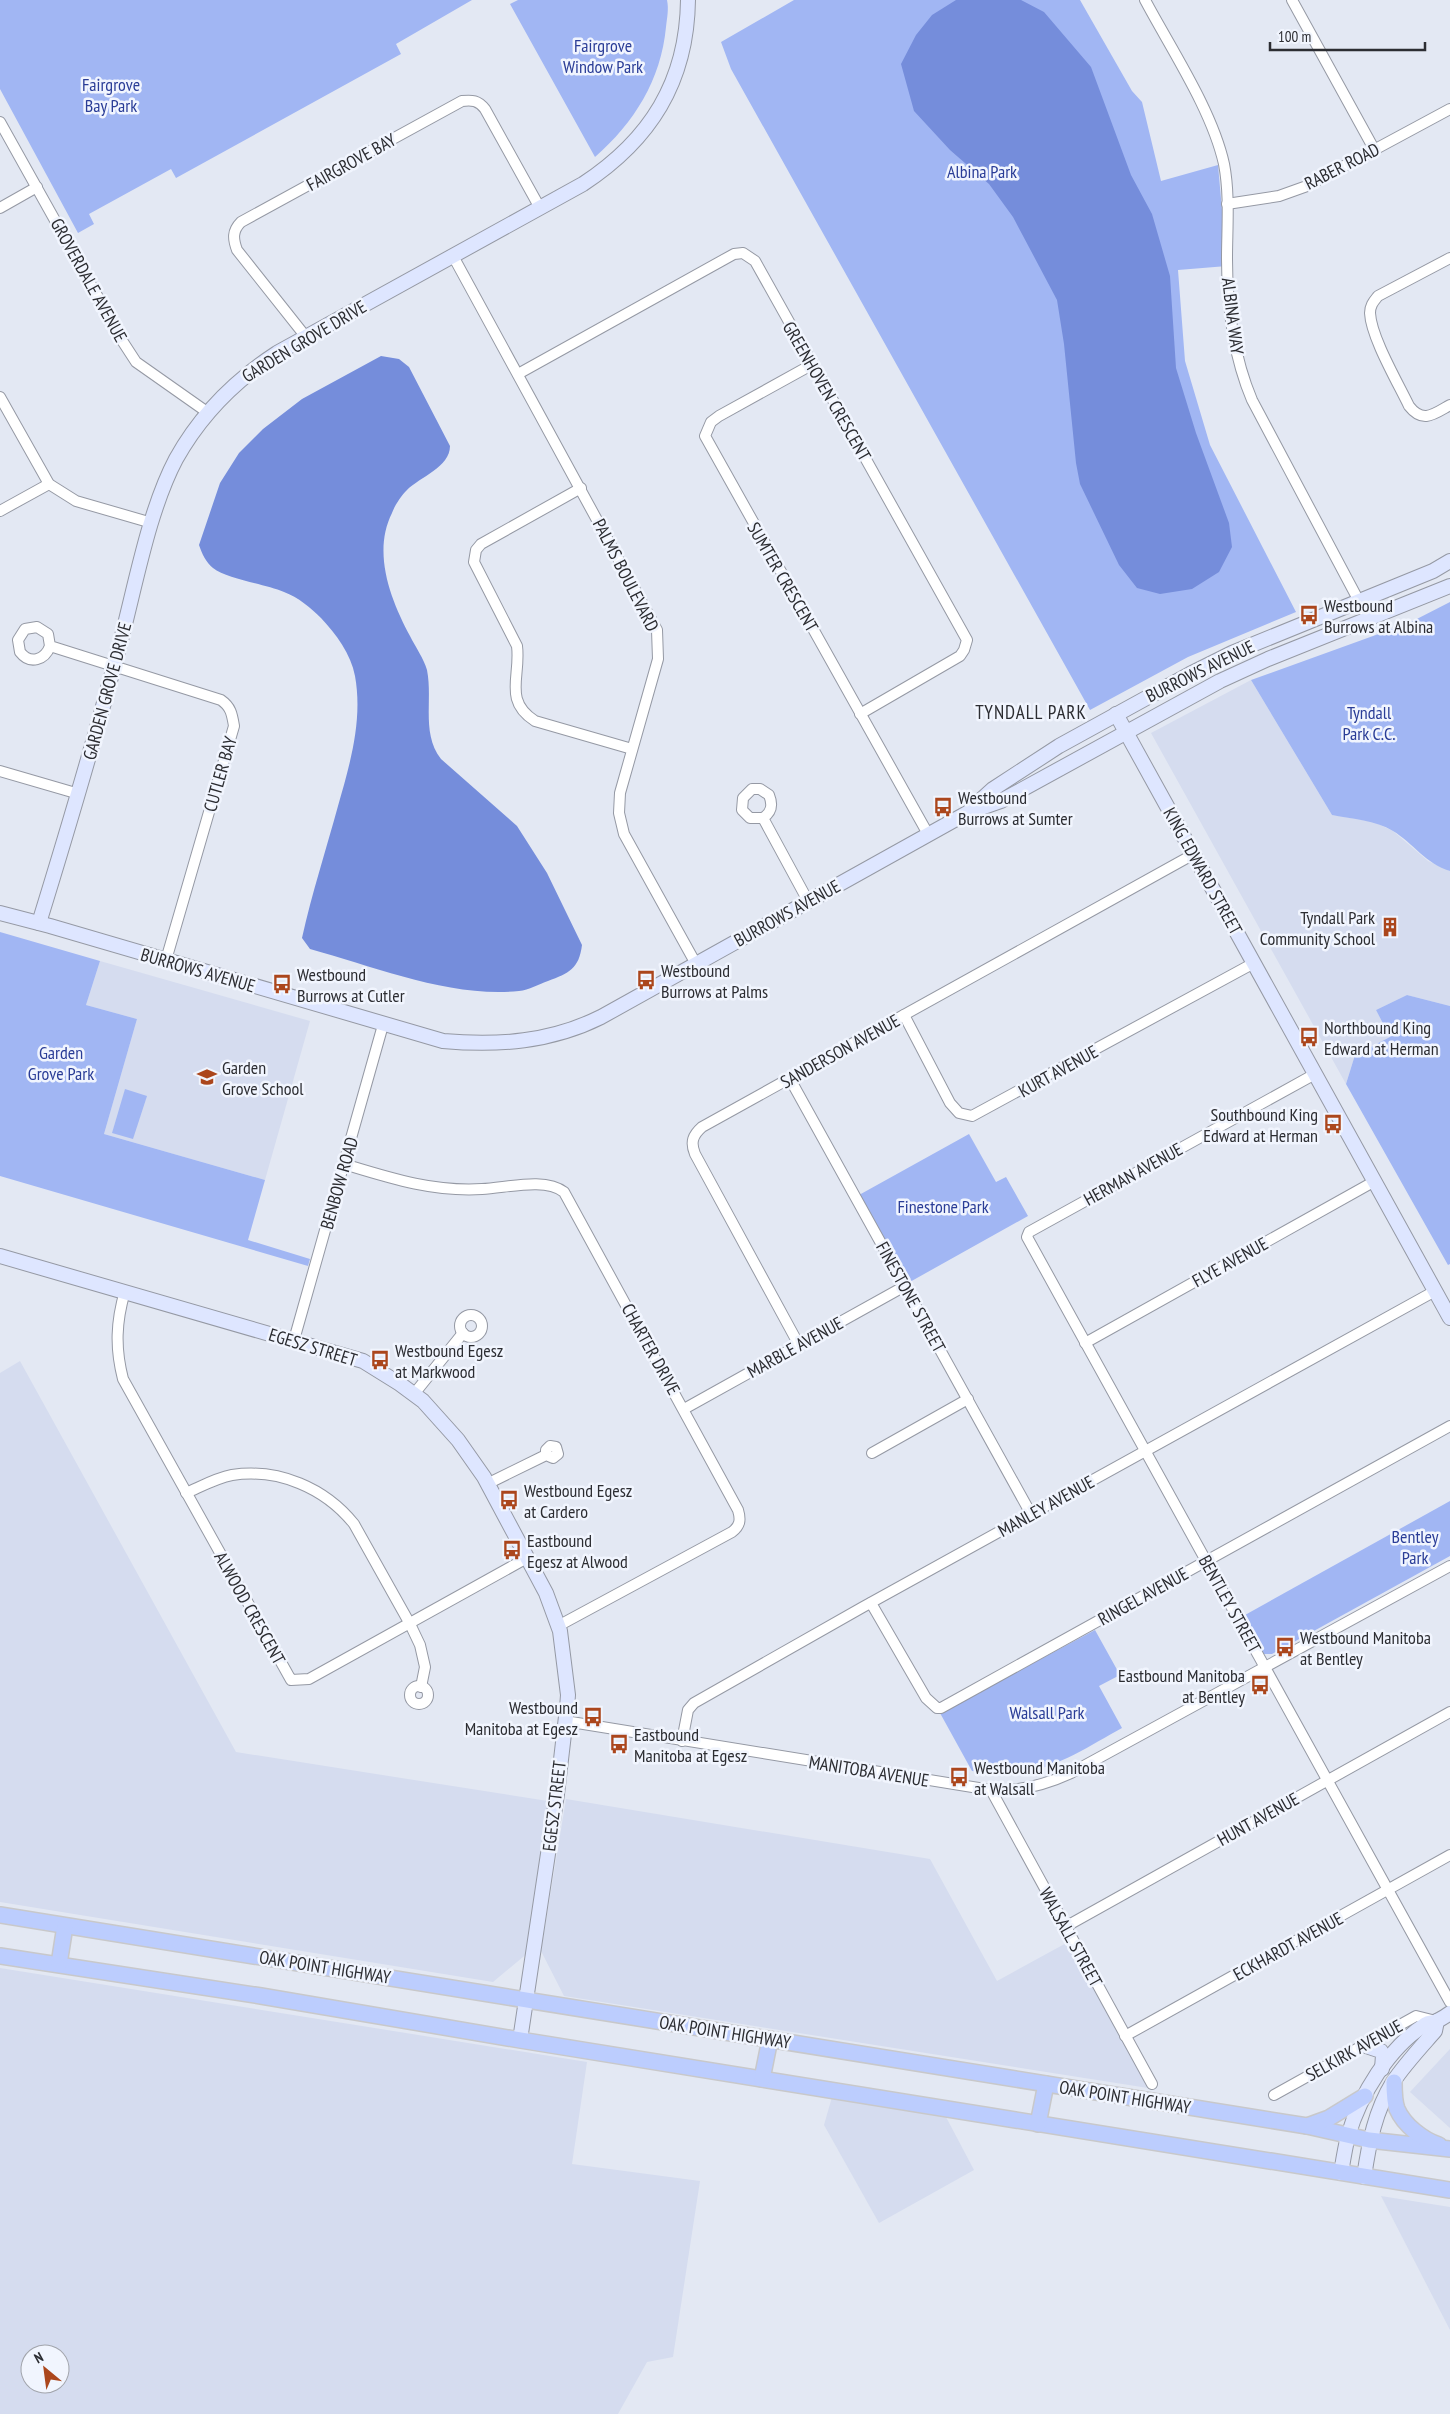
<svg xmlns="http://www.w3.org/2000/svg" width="1450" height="2414" font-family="'PT Sans Narrow',sans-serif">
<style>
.built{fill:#d5dcef;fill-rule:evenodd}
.green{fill:#a1b6f3}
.water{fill:#758ddb}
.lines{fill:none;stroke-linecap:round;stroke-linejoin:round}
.street-casing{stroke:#9599a4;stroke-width:12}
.secondary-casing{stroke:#9599a4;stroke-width:16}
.primary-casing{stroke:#c8c8ca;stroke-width:18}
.street{stroke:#fff;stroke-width:10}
.secondary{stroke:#dee6ff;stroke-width:14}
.primary{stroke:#bccdfe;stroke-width:15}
.labels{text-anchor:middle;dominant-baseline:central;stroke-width:5;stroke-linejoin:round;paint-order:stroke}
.park-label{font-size:18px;fill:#2a3d97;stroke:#f1f5fe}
.street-label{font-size:18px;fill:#2c2d32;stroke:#f1f5fe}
.poi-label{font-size:18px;fill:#2c2d32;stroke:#f1f5fe;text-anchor:start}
.neighbourhood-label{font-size:19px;letter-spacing:1px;fill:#2c2d32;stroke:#f1f5fe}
</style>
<rect width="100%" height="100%" fill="#e3e8f3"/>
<g class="built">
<path d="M1251,680L1332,815L1374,822L1393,831L1428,861L1450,871V1006L1407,995L1376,1010L1390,1037L1355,1055L1346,1084L1151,733Z"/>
<path d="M100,961L310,1021L265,1180L104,1134L137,1019L86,1005Z"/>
<path d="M20,1361L236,1752L554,1802L529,1952L493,1982L0,1902V1373Z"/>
<path d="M566,1799L930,1859L997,1981L1070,1941L1148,2088L564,1996L541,1951Z"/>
<path d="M0,1968L587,2062L572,2164L700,2181L673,2357L647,2362L618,2414H0ZM30,2354H60V2384H30Z"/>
<path d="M1450,2049V2128L1410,2092Z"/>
<path d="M832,2097L946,2117L974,2170L879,2223L824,2125Z"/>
<path d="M1381,2196L1450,2207V2330Z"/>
</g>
<g class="green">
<path d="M0,0H472L396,44L401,54L176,178L171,169L89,214L94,224L78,233L0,89Z"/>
<path d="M518,0H667C669,9 667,18 666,27C661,80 634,123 595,157L510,4Z"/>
<path d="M794,0H1080L1132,91L1142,102L1161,181L1218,165L1227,266L1178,270L1185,361L1210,445L1296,612L1188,657L1090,710L731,69L721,42Z"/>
<path d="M1450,602V871C1426,864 1413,843 1393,831C1375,820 1353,819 1332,815L1251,680L1409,623Z"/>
<path d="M0,932L100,961L86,1005L137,1019L104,1134L265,1180L248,1240L310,1259L308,1266L0,1176Z"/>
<path d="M1407,995L1450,1006V1264L1448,1265L1346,1084L1355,1055L1390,1037L1376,1010Z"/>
<path d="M125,1089L147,1096L133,1139L112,1133Z"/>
<path d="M969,1134L996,1182L1006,1177L1028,1216L908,1283L859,1195Z"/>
<path d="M1450,1501V1556L1272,1654H1264L1262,1651L1245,1620V1615Z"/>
<path d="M1095,1630L1120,1675L1099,1686L1122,1728C1091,1745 1058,1767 1023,1773C1006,1776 989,1773 972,1771L940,1713Z"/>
</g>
<g class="water">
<path d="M956,0H1021L1044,12L1091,67L1131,175L1152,214L1170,276L1176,368L1196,433L1229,523L1232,547L1219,572L1192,589L1160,594L1137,588L1119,565L1080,484L1076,463L1064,344L1057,300L1013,217L989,184L950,150L914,111L901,64L916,35L932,15Z"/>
<path d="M381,356L399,359L409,367L450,446C450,467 420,477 407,490C401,496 395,505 392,513C372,553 391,600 410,636C415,646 424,659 427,670C433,700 421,733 441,759L517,826L547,873L582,945C579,969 569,973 548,981C539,984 529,990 519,991C450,998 376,967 310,949L302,938C312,893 326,850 338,806C350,764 363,720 355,676C351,654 336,634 321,618C311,608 298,597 284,592C265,584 227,579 213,568C206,562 202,554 199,545L220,483L239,453L263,429L302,399Z"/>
</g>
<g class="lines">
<defs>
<g id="street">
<path d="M1145,0C1171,49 1212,110 1224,164C1230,195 1227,228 1227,259C1227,307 1233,355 1252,400L1369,620"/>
<path d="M1292,0L1374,149"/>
<path d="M0,122L123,342L136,362L207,412"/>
<path d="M1227,204L1279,196L1307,186L1450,109"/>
<path d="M0,208L37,187"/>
<path d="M453,256L657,630L658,659L620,793L619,813L624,834L696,964"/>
<path d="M1450,258L1378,296C1374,301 1370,305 1370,313C1371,337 1398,383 1409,406C1423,424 1434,414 1450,405"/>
<path d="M306,337L237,250C233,239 232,231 241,222L462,101C472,100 478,100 485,109L540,208"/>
<path d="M813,364L719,416L711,422L705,436L928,834"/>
<path d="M518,374L734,254L743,253L755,261L967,640L964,650L960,656L860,714"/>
<path d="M0,397L49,484L76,501L152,523"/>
<path d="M581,488L481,544L476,550L474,562L517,646C521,676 503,701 535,721L632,749"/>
<path d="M0,511L49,484"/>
<path d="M50,646L48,634L37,627L25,629L18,640L20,652C30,665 45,660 50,646L221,700C231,707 232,714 234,726L166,960"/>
<path d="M0,771L79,794"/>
<path d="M763,818C772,812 773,805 769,795L760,789H752L743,798L742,810L750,818H763L808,901"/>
<path d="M904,1015L950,1103L959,1113L972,1116L1254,963"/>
<path d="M1315,1074L1029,1232L1027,1237L1450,2002"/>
<path d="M790,1079L1031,1514"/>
<path d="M344,1164C390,1178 433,1192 482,1189C506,1188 545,1177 564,1192L738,1510C741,1520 740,1526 732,1532L558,1626"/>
<path d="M125,1291C116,1322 115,1348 123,1379L291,1680L309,1679L527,1558"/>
<circle cx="471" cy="1326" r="11"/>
<path d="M294,1340L383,1025"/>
<path d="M1085,1343L1375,1181"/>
<path d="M799,1345L695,1154C690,1142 693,1135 702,1127L1194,854"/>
<path d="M414,1394L463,1333"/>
<path d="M684,1409L905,1286"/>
<path d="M872,1453L968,1399"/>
<path d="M487,1484L546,1455L553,1458L558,1454L556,1447L550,1446L546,1450V1455"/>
<path d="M186,1493C200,1487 216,1478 232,1475C279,1468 325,1488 354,1524L410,1624L420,1645L425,1667L421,1687"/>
<path d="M871,1603L926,1698L937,1708H941L1450,1426"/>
<circle cx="419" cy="1695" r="9"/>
<path d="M565,1721L991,1790C1020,1792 1045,1785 1071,1773L1450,1566"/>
<path d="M682,1741L688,1710L694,1703L863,1607L1435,1291"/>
<path d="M991,1790L1152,2084"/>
<path d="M1065,1927L1450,1712"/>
<path d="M1125,2036L1450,1855"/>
<path d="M1274,2095L1416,2016L1436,2021"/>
</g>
<g id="secondary">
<path d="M1116,714L1450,1318"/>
<path d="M971,809L993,789L1059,746L1190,674L1232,653L1433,571L1450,561"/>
<path d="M0,913L50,926L443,1041C498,1046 551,1042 601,1017L967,813L1001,801L1220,681L1268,659L1450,586"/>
<path d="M39,923C68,829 96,735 121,640C136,583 149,510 176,459C201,414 234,381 277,353L583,184C650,140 687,82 688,0"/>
<path d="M0,1256L363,1361L400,1384L423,1401L458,1440L484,1477L546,1593L560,1631L568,1695L567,1708L557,1794L520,2040"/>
<path d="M1363,2045L1381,2051L1383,2055L1382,2069"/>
<path d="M1341,2173C1343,2161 1345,2148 1348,2136C1360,2095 1389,2047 1426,2024C1429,2022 1433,2023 1437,2021C1441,2019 1446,2016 1450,2013"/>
<path d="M1364,2177C1369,2143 1375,2111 1393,2082C1405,2064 1421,2047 1435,2031L1437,2021"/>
</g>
<g id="primary">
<path d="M0,1915L1307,2126L1369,2140L1450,2149"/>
<path d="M0,1956L261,1996L520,2040L1450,2190"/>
<path d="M59,1964L65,1926"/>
<path d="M762,2079L770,2039"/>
<path d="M1394,2082C1394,2091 1394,2101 1397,2109C1404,2125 1423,2140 1439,2145"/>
<path d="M1038,2124L1046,2084"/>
<path d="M1307,2126L1329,2118L1365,2096"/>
</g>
</defs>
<use href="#street" class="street-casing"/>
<use href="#secondary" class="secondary-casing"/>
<use href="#primary" class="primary-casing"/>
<use href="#street" class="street"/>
<use href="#secondary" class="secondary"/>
<use href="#primary" class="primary"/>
</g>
<defs>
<symbol id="bus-bare" viewBox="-9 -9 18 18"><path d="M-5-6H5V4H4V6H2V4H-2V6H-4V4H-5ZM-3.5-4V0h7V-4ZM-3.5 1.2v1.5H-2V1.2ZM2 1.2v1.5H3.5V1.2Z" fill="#ab461c" stroke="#f1f5fe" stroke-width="2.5" paint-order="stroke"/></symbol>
<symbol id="building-bare" viewBox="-9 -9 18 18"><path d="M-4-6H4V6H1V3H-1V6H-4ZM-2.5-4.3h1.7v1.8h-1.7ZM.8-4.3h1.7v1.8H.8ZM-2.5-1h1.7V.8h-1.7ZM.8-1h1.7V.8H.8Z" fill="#ab461c" stroke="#f1f5fe" stroke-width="2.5" paint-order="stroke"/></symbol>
<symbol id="school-bare" viewBox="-9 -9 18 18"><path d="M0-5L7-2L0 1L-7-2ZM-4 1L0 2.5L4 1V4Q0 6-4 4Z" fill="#ab461c" stroke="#f1f5fe" stroke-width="2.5" paint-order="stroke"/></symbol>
</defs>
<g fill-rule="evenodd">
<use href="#bus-bare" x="1295" y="601" width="28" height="28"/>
<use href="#bus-bare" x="929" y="793" width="28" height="28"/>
<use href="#building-bare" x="1376" y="913" width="28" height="28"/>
<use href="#bus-bare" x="632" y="966" width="28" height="28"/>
<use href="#bus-bare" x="268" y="970" width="28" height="28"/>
<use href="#bus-bare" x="1295" y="1023" width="28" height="28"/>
<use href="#school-bare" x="193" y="1063" width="28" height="28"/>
<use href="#bus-bare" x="1319" y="1110" width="28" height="28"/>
<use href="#bus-bare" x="366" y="1346" width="28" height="28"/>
<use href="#bus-bare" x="495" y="1486" width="28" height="28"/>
<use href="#bus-bare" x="498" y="1536" width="28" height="28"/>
<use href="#bus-bare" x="1271" y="1633" width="28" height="28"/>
<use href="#bus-bare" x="1246" y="1671" width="28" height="28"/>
<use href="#bus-bare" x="579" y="1703" width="28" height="28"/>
<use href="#bus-bare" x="605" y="1730" width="28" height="28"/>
<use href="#bus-bare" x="945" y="1763" width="28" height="28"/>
</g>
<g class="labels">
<g class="park-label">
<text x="603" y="45">Fairgrove<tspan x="603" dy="21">Window Park</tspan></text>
<text x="111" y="84">Fairgrove<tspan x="111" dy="21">Bay Park</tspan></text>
<text x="982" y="171">Albina Park</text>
<text x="1369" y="712">Tyndall<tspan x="1369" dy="21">Park C.C.</tspan></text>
<text x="61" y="1052">Garden<tspan x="61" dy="21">Grove Park</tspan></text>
<text x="943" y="1206">Finestone Park</text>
<text x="1415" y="1536">Bentley<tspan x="1415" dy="21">Park</tspan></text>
<text x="1047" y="1712">Walsall Park</text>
</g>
<g class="street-label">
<text transform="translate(351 162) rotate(-29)">FAIRGROVE BAY</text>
<text transform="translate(1342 166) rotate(-27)">RABER ROAD</text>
<text transform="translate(89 280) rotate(61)">GROVERDALE AVENUE</text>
<text transform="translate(1233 316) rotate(83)">ALBINA WAY</text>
<text transform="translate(304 341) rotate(-31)">GARDEN GROVE DRIVE</text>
<text transform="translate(827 391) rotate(60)">GREENHOVEN CRESCENT</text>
<text transform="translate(626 575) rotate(63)">PALMS BOULEVARD</text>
<text transform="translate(783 577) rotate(60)">SUMTER CRESCENT</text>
<text transform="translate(1200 671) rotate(-26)">BURROWS AVENUE</text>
<text transform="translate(107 691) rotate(-75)">GARDEN GROVE DRIVE</text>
<text transform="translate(220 774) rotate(-74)">CUTLER BAY</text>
<text transform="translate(1203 871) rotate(61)">KING EDWARD STREET</text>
<text transform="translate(787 913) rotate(-29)">BURROWS AVENUE</text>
<text transform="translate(198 970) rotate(16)">BURROWS AVENUE</text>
<text transform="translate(840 1051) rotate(-29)">SANDERSON AVENUE</text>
<text transform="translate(1058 1071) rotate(-29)">KURT AVENUE</text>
<text transform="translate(1133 1174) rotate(-29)">HERMAN AVENUE</text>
<text transform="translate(339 1183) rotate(-74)">BENBOW ROAD</text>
<text transform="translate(1230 1262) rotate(-29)">FLYE AVENUE</text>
<text transform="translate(911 1297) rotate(61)">FINESTONE STREET</text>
<text transform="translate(313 1347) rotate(17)">EGESZ STREET</text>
<text transform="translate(795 1347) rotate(-29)">MARBLE AVENUE</text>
<text transform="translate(651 1349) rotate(61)">CHARTER DRIVE</text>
<text transform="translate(1046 1506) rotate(-29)">MANLEY AVENUE</text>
<text transform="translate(1143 1596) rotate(-29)">RINGEL AVENUE</text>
<text transform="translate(1230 1604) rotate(61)">BENTLEY STREET</text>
<text transform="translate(250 1608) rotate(61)">ALWOOD CRESCENT</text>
<text transform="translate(869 1771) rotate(9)">MANITOBA AVENUE</text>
<text transform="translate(554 1806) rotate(-83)">EGESZ STREET</text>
<text transform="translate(1258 1819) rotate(-29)">HUNT AVENUE</text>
<text transform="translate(1071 1937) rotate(61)">WALSALL STREET</text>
<text transform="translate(1288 1946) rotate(-29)">ECKHARDT AVENUE</text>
<text transform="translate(325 1967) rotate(9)">OAK POINT HIGHWAY</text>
<text transform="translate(725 2032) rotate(9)">OAK POINT HIGHWAY</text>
<text transform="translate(1354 2050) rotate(-29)">SELKIRK AVENUE</text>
<text transform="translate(1125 2097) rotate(9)">OAK POINT HIGHWAY</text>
</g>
<g class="poi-label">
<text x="1324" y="605">Westbound<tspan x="1324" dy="21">Burrows at Albina</tspan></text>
<text x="958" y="797">Westbound<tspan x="958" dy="21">Burrows at Sumter</tspan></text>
<text x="1375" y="917" text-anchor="end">Tyndall Park<tspan x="1375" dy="21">Community School</tspan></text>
<text x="661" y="970">Westbound<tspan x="661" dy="21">Burrows at Palms</tspan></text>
<text x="297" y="974">Westbound<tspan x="297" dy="21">Burrows at Cutler</tspan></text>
<text x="1324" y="1027">Northbound King<tspan x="1324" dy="21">Edward at Herman</tspan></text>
<text x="222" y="1067">Garden<tspan x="222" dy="21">Grove School</tspan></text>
<text x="1318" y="1114" text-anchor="end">Southbound King<tspan x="1318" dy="21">Edward at Herman</tspan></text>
<text x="395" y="1350">Westbound Egesz<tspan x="395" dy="21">at Markwood</tspan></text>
<text x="524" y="1490">Westbound Egesz<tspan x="524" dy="21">at Cardero</tspan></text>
<text x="527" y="1540">Eastbound<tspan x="527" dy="21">Egesz at Alwood</tspan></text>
<text x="1300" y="1637">Westbound Manitoba<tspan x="1300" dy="21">at Bentley</tspan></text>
<text x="1245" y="1675" text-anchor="end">Eastbound Manitoba<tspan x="1245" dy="21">at Bentley</tspan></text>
<text x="578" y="1707" text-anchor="end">Westbound<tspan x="578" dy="21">Manitoba at Egesz</tspan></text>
<text x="634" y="1734">Eastbound<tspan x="634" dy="21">Manitoba at Egesz</tspan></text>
<text x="974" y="1767">Westbound Manitoba<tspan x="974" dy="21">at Walsall</tspan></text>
</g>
<g class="neighbourhood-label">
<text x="1031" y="712">TYNDALL PARK</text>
</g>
</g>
<g transform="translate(45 2369) rotate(331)"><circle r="24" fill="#f1f5fe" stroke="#a2a5ac"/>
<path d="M0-4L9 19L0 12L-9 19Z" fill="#ab461c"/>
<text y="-8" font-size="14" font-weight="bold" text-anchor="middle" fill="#2c2d32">N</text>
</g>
<path d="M1270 42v8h155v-8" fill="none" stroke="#2c2d32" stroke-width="2.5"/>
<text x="1278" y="42" font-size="15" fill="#2c2d32" stroke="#f1f5fe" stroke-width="4" paint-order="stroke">100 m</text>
</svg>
